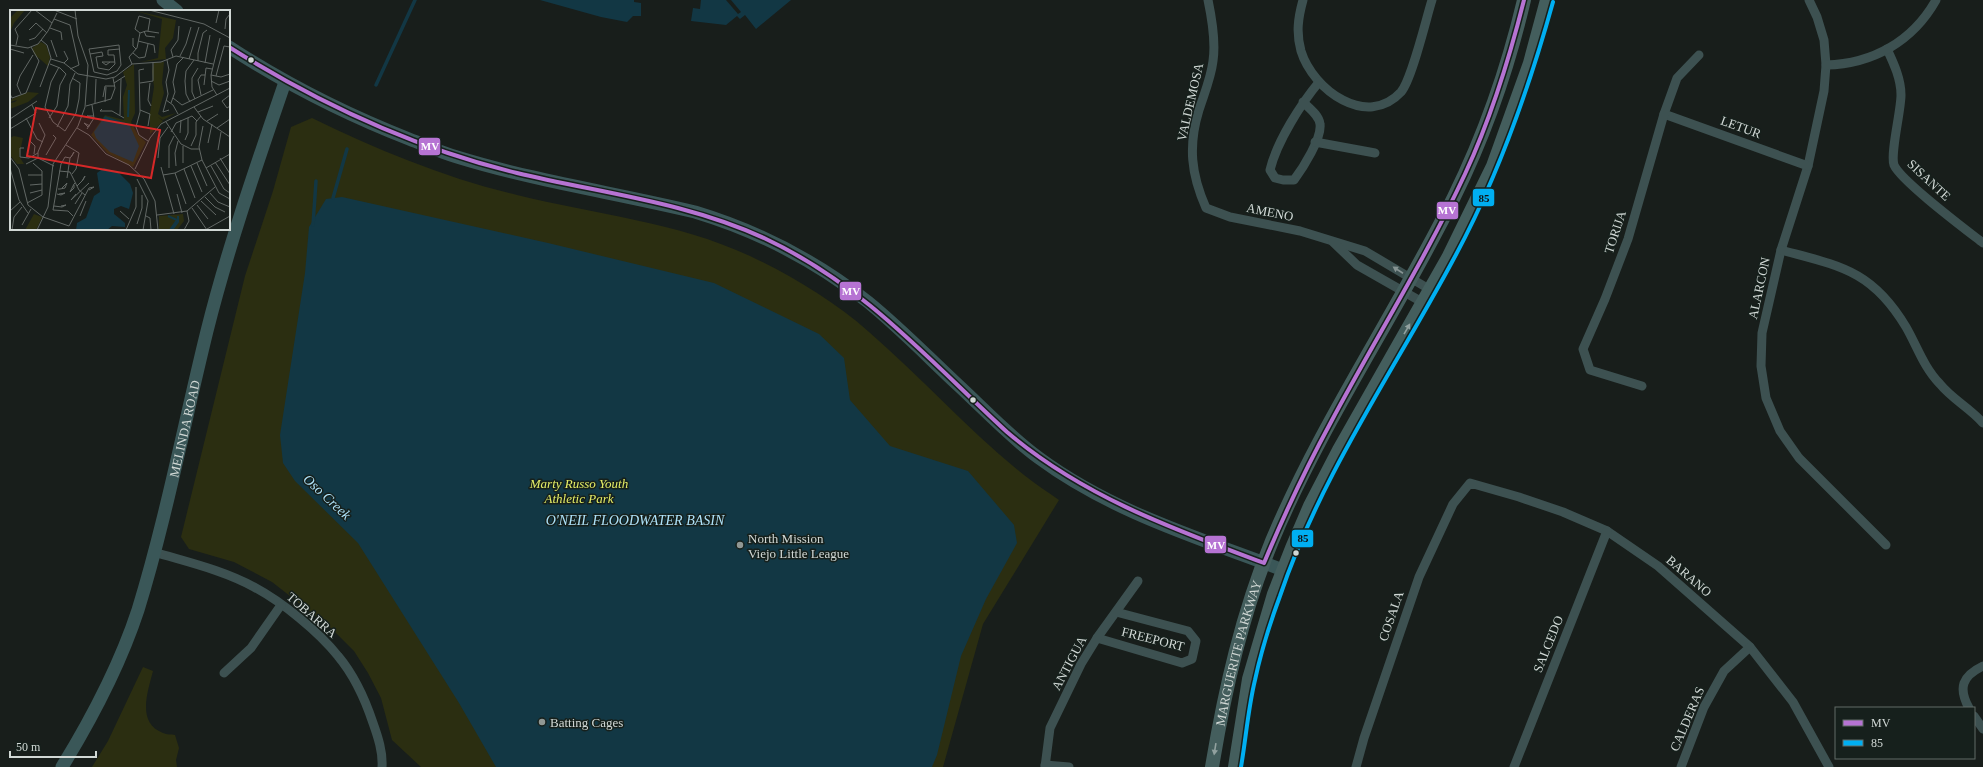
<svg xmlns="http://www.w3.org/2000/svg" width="1983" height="767" font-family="'Times New Roman',serif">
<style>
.green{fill:#2b2e11}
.water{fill:#123744}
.pier{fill:#181e1b}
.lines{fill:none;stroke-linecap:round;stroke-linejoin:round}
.stream{stroke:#123744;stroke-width:3.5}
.minor{stroke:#3d5151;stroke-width:9}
.secondary{stroke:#3a5758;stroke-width:13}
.primary{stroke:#445e5d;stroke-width:14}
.bus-1-casing{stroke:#16201c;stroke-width:7}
.bus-2-casing{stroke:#16201c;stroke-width:7}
.bus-1{stroke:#b673d3;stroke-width:4}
.bus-2{stroke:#00aff2;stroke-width:4}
.oneway{fill:#879493}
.oneway2{fill:#92a19f}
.bus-dot{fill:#d1d8d5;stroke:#16201c;stroke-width:1.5}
.poi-dot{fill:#909794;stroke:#16201c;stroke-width:1.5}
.labels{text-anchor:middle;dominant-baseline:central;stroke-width:3;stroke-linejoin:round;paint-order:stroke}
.street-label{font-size:13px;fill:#d1d8d5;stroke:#16201c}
.park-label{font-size:13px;font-style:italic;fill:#e4ed67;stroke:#16201c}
.poi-label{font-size:13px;fill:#d1d8d5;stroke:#16201c;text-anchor:start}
.water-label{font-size:14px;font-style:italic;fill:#aee2f9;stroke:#16201c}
.inset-river{fill:none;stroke:#123744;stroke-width:2}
.inset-road{fill:none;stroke:#626865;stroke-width:1}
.view{fill:#d62828;fill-opacity:0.15;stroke:#d62828;stroke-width:2}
.inset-edge{fill:none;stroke:#d1d8d5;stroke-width:2}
.line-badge{stroke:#16201c;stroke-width:1.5}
.badge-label{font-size:11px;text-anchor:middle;font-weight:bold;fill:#fff}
.pale-badge-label{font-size:11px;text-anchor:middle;font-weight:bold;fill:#111}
</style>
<rect width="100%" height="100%" fill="#181e1b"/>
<g class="green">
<path d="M312,118C378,150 445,178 517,195C594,214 677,222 750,256C792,276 834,301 869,332C922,378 969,431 1024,475C1035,484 1048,492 1059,500L983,624L943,767H421L392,740L381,698L368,673L354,651L331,628L272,582L234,562L189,549L181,537L245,276L273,191L291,127Z"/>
<path d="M143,667L153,671C148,691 136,723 163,733C167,735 171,734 175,735L179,748L176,760L177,767H92L108,741Z"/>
</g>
<g class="water">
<path d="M540,0H634V2L641,3V16H633L627,22L601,17Z"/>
<path d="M701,0H791L756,29L745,15L740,19L737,16L726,25L691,21L693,8L700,9Z"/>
<path d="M342,197L548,243L714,283L819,334L844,358L850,400L890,446L968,471L1014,525L1017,543L986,599L961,656L937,755L932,767H496L459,703L358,543L295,481L283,463L280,435L305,273L309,227L326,199Z"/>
</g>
<path class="pier" d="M726,0H731L741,12L738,14Z"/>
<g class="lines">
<g class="stream">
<path d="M376,85L415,0"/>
<path d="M333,198L347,149"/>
<path d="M313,225L316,181"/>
</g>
<g class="minor">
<path d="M1208,0C1212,19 1216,41 1213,61C1211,78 1204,94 1199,110C1188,146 1191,174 1206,208L1230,217L1300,231L1365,251L1429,289"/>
<path d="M1303,0C1298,18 1296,33 1301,51C1313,90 1367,129 1401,92C1412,79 1426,19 1432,0"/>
<path d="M1809,0L1817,17L1824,40L1826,65L1824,91L1808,166L1781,250L1762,333L1761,366L1766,398L1780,431L1799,458L1886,545"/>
<path d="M1887,49C1894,64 1901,79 1901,95C1901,111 1890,154 1894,165C1901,181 1965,229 1983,243"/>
<path d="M1826,65C1873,64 1913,41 1936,0"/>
<path d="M1303,102C1309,108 1319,115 1320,124C1322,138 1303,168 1294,180H1283L1275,178L1270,170C1277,141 1301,104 1319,82"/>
<path d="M1664,114L1808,166"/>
<path d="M1315,142L1375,153"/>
<path d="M1333,242L1357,265L1422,302"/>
<path d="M1781,250C1840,266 1872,270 1906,327C1917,346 1924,368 1940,384C1952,399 1970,408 1983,423"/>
<path d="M1642,386L1590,370L1583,349L1605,299L1628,239L1664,114L1677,78L1699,55"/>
<path d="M154,552C187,562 223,570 254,587C282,602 318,631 338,656C354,675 365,699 373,723C378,737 383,752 382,767"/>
<path d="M1097,638L1182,663L1192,659L1196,641L1188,631L1116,612"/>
<path d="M224,673L251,648L281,605"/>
<path d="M1969,708C1958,688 1962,676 1983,666"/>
<path d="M1974,716L1983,729"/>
<path d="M1045,765L1069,767"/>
<path d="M1045,767L1050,728L1081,664L1097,638L1138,581"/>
<path d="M1356,767L1364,738L1419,577L1453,504L1470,483L1519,497L1563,512L1607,531L1658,566L1750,647L1793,702L1829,767"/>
<path d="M1514,767L1607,531"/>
<path d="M1681,767L1704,707L1724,671L1750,647"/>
</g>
<g class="secondary">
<path d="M163,0L177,11"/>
<path d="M229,47C286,84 345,114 409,139C425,145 440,152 457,157C535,181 616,193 695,212C758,231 816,261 868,302C900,328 928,357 958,385C985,410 1010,437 1039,458C1112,512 1199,538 1283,570"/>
<path id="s1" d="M62,767C92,718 120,665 138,610C166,519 184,424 207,331C228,247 257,164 285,82"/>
</g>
<g class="primary">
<path id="s2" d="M1212,767C1225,689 1242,614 1272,541C1322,421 1397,313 1454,197C1485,134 1508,68 1524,0"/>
<path d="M1235,767L1249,679L1274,594L1292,548L1310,506L1339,450L1448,258L1493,166L1530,63L1547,0"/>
</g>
<defs>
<path id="bus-1" d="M229,47C318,103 414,148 517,173C600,193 687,202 766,239C864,285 929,360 1007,432C1082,496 1173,529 1264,563C1284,515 1306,468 1331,422C1375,339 1425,260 1465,174C1491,118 1509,60 1524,0"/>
<path id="bus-2" d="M1241,767C1246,738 1248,709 1255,680C1261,652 1270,623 1280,596C1320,477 1393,372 1452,262C1497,180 1528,92 1553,2"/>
</defs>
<use href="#bus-1" class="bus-1-casing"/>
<use href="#bus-2" class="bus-2-casing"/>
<use href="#bus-1" class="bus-1"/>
<use href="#bus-2" class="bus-2"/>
</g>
<defs><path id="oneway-solid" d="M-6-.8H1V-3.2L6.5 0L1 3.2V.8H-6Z"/></defs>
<use class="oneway" href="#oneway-solid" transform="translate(1398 270) rotate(-147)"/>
<g class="oneway2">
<use href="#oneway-solid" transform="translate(1407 329) rotate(-60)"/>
<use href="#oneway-solid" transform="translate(1215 749) rotate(99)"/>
</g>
<g class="bus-dot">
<circle cx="251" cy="60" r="3.5"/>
<circle cx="973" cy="400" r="3.5"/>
<circle cx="1296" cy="553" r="3.5"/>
</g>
<g class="poi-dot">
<circle cx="740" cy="545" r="4"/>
<circle cx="542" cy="722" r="4"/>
</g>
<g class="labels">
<g class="street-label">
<text transform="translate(1190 102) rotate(-77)">VALDEMOSA</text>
<text transform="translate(1741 127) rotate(20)">LETUR</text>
<text transform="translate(1929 180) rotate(43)">SISANTE</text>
<text transform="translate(1270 212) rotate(11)">AMENO</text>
<text transform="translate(1615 232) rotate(-72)">TORIJA</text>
<text transform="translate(1759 288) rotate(-78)">ALARCON</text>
<text stroke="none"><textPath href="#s1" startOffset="362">MELINDA ROAD</textPath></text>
<text transform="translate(1689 576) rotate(41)">BARANO</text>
<text transform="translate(312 615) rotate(41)">TOBARRA</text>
<text transform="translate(1391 616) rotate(-71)">COSALA</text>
<text transform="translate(1153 639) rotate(14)">FREEPORT</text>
<text transform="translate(1548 644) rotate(-68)">SALCEDO</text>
<text stroke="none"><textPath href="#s2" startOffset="117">MARGUERITE PARKWAY</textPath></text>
<text transform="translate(1069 663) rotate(-62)">ANTIGUA</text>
<text transform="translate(1687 719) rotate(-67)">CALDERAS</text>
</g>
<g class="park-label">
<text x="579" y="483">Marty Russo Youth<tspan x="579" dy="15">Athletic Park</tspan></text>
</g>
<g class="poi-label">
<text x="748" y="538">North Mission<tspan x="748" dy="15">Viejo Little League</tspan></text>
<text x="550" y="722">Batting Cages</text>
</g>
<g class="water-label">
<text transform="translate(327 497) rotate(43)">Oso Creek</text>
<text x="635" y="520">O'NEIL FLOODWATER BASIN</text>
</g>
</g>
<g transform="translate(10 10)">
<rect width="220" height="220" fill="#181e1b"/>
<path d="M8,0H15L4,13L0,22V8ZM126,1L166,10L163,28L155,38L156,49L131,52L148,48L152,9ZM31,32L36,35L40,47L38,56L24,44L22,38ZM154,52L152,73L154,83L148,104L152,107L166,103L153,110L148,107L153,111L140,124V103L144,77L142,61L144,53ZM124,54L125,103L121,112L128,125L136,132L123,157L97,143L81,125L95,105L114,110L113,87L117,75L113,62ZM18,82L29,83L18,92L0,99V93L5,92L7,90L0,92L2,89ZM4,126L13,128L9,146L14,154H7L0,145V128ZM24,204L32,207L29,214L26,220H15ZM173,204L174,211L167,220H149V206Z" fill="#2b2e11"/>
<path d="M95,106L119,114L129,136L123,152L100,142L86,128L84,122ZM94,158L108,162L120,174L123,183L119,199L111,196L104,199V204L115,213V217L102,216L97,220H66L67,213L76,208L84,186L90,182L87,163Z" fill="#123744"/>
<path class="inset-river" d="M118,107L119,80M158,206L167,210L160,220M162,220L168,212V206"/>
<path class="inset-road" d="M25,0L42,13M44,0L67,9M139,0L194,14L220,28M44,9L60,15L69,55L60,59M206,13L209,0M40,18L51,22L52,30M215,19L216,9L220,4M19,20L26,13L37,23M134,21L136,26L145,27M130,23L125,19L129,6L140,9L138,21M123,28V36L126,39M19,30L25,28L33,19M41,30L47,47M128,31L144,35L145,43M0,35L18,38L28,34L38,21L47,3M6,35L8,26L5,19L22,0M109,35L111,55L107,61L97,65L84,62L79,39ZM0,39L14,43M123,43L129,48L135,47L138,34M80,44L92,42L93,46L86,47L88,58L99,60L105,54L104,45H98V40L110,39M170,46L176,34L181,17M163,47L161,40L168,30L169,16M41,49L54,53L68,64L96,69L105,67L122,54L151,52L166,46L203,54M179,49L189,17M157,50L159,60L156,72L158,84L153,102L159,100M188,51V43L193,23L197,20M100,52L96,55L92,52H105M54,53L58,49L54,41M195,53L200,25M122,54L119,47L127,38L130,23L136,21L149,23M49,57L41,72L35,97L43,112L55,121L66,103L69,89L70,73L62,68M134,59L129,60L130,102L126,117L129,125L138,131M201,65L211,67L220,64M206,66L214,36L220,37M201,71L209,75L220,71M104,73L115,66M130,73L143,71V52M140,73L138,90L141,96M194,75L196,58L202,59M30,77L41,48L37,35L31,30M0,84L2,88L16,83L29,51L21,37M11,84L7,75L10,66L23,45M191,85L188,70L191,65H195M207,85L202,77L201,65L210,28M220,85L212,91L217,98L220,96M93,87L95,76H105M163,88L172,95L203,80M185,89L182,82V68L188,58M156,90L163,95L168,104M95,92L96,77M180,92L176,84L175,71L176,61L184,50M85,93L86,69M161,93L165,82L163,72L167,54L174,47M76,96L101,89L105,78L103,68M184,97L193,109L220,127M92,99L90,101H102L114,108M130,100L140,104L138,116M188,102L203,96M110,105L111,69M84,106H77L84,108M16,108L27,129L33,132M39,108L47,96L50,75L56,64L50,58L40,54M0,109L27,91M197,111L208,104M156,112L171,134L181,139H189M29,113L35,125L28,142V148L44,156M193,116L189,137L192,150L209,183L220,189M47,117L58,96L60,74L65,63M78,117L74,113L80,116M67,118L79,125L96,144L119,155L134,169L145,191L148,220M207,118L220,109M0,119L26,103L22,95M77,119L84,108L82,95M161,122L166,113L182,106L187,111M170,123L171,110M175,130L178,123V108M20,131L25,136L24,144M198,133L202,114M56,135L69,143L66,159L62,164M181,136L186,125V112L191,106M14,138H10V147L19,148L28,143M208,140L211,122M36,145L46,128L43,125M0,147L9,159L18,195L33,207L59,216L79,178L84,177L79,180M60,148L55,147L51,154L43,200L58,201L63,206M60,148L61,147L63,144L64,142L61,147M148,148L150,128L158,117M210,148L220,164M205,152L220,175M173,153V136M187,153L197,176M16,154L28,148M166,156L165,143L168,131M181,156L192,182M201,156L214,179L220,183M151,157L164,204M0,158L9,190L18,203M159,158V136L164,126M196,158L220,144M125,159L140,128L151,114L220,78M174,159L185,188M49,161L60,162L69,180L75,185M165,163L176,194M18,165H32M153,165L165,163L192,150M57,168L60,148M127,169L138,191L133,220M20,175L32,174M64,175V178L60,182L64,174L65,173M67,176L73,170L75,166L72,171M48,179H50L55,178L57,173L52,178M20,183L32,180M200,183L208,192L220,197M47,184L51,185L55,183L49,184M66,184L61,190L79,173M167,184L172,203M195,187L205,197L215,202M191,191L206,205M17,193L32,185V161L23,153M65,194L72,183M187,195L198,209M44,196L52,197L56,195L51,196M182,198L197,220M0,201L10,192M110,201L119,209M147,205L177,201L205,177M70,206L76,191M136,206L140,208L141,220M127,214L132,198V185M12,215L21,199M197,219L220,206M2,220L4,207L12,197M27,220L38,197L43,154L68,116L75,97L78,55L68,26L65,0M116,220L126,197V177M174,220L179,211L177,201"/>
<path class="view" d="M26,98L150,120L141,168L17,146Z"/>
<rect width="220" height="220" class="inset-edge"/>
</g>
<g class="line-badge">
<rect x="418" y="137" width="23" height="19" rx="4" fill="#b673d3"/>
<rect x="1472" y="188" width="23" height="19" rx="4" fill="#00aff2"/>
<rect x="1436" y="201" width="23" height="19" rx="4" fill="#b673d3"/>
<rect x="839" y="281" width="23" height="20" rx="4" fill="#b673d3"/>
<rect x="1291" y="529" width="23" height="19" rx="4" fill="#00aff2"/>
<rect x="1204" y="535" width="23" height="19" rx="4" fill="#b673d3"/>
</g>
<g class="badge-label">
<text x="430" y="150">MV</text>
<text x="1447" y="214">MV</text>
<text x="851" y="295">MV</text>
<text x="1216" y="549">MV</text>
</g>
<g class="pale-badge-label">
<text x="1484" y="202">85</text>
<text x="1303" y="542">85</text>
</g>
<rect x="1835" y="707" width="140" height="52" fill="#16201c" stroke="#616a66"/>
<rect x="1843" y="720" width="20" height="6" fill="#b673d3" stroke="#616a66"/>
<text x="1871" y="727" font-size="12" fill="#d1d8d5">MV</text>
<rect x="1843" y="740" width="20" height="6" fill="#00aff2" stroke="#616a66"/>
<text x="1871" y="747" font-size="12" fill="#d1d8d5">85</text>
<path d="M10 751v6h86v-6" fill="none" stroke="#d1d8d5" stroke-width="2"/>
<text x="16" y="751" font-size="12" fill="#d1d8d5" stroke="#16201c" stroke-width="3" paint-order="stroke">50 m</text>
</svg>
